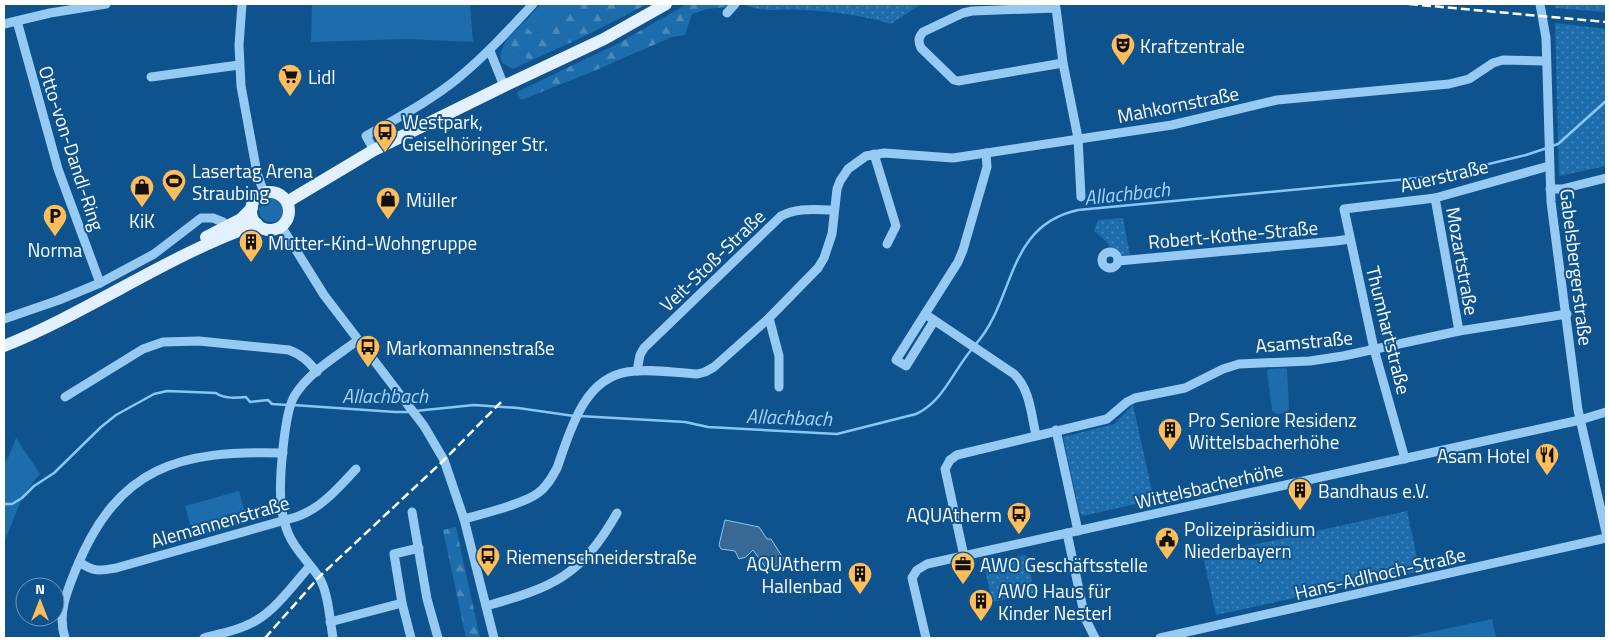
<svg xmlns="http://www.w3.org/2000/svg" width="1610" height="642" font-family="'Titillium Web',sans-serif">
<style>
.grass{fill:#1d6cab}
.forest{fill:url(#forest-firs)}
.park{fill:url(#park-dots)}
.water{fill:#376994;stroke:#88c6f7}
.lines{fill:none;stroke-linecap:round;stroke-linejoin:round}
.stream{stroke:#88c6f7;stroke-width:2.5}
.minor{stroke:#97caf3;stroke-width:9}
.major{stroke:#e3f0ff;stroke-width:12}
.rail{stroke:#fff;stroke-width:2.5;stroke-dasharray:9 4;stroke-linecap:butt}
.labels{text-anchor:middle;dominant-baseline:central;stroke-width:4;stroke-linejoin:round;paint-order:stroke}
.poi-label{font-size:19px;fill:#fff;stroke:#0f538e;text-anchor:start}
.street-label{font-size:19px;fill:#fff;stroke:#0f538e}
.water-label{font-size:20px;font-style:italic;fill:#a2d3fa;stroke:#0f538e}
</style>
<defs>
<pattern id="forest-firs" width="22" height="20" patternUnits="userSpaceOnUse" patternTransform="scale(1.25)"><rect width="22" height="20" fill="#1d6cab"/><path d="M5 1l3.5 6h-7zM16 11l3.5 6h-7z" fill="#4a89bc"/></pattern>
<pattern id="park-dots" width="8" height="8" patternUnits="userSpaceOnUse" patternTransform="scale(1.25)"><rect width="8" height="8" fill="#1d6cab"/><path d="M2 2h.1M6 6h.1" fill="none" stroke="#4a89bc" stroke-width="1.8" stroke-linecap="round"/></pattern>
</defs>
<rect width="100%" height="100%" fill="#0f538e"/>
<g class="grass">
<path d="M312,4H470L473,42L406,39L311,42Z"/>
<path d="M541,4H579L583,7L534,35L523,23Z"/>
<path d="M505,42L530,61L513,69L502,63L500,56Z"/>
<circle cx="271" cy="210" r="12"/>
<path d="M1286,368L1287,369L1289,409L1286,413L1276,414L1272,410L1267,371L1269,369Z"/>
<path d="M16,438L40,474L27,490L22,498L4,543V464L9,456Z"/>
<path d="M239,491L248,523L194,538L185,506Z"/>
<path d="M1492,619L1496,638H1402Z"/>
</g>
<g class="forest">
<path d="M579,4H647L587,35L530,61L505,42L523,23L534,35L582,7Z"/>
<path d="M687,4H729L726,7L707,9L692,14L685,35L672,37L589,73L521,100L517,92L619,43Z"/>
<path d="M456,527L480,638H466L443,530Z"/>
</g>
<g class="park">
<path d="M744,4H921L891,24C862,15 831,11 800,10C782,9 759,13 744,4Z"/>
<path d="M1555,4H1606V12L1555,8Z"/>
<path d="M1555,23L1606,29V166L1559,176Z"/>
<path d="M1123,218L1130,255L1123,256L1118,250L1110,247L1107,242L1094,231L1098,220Z"/>
<path d="M1133,405L1154,500L1082,516L1079,510L1063,437L1114,424Z"/>
<path d="M1407,511L1420,571L1216,615L1203,556Z"/>
<path d="M1026,555L1035,593L992,602L984,564Z"/>
</g>
<path class="water" d="M725,520L759,527L767,539H771L785,561L768,571L753,550L746,557L739,559L735,551L721,549L719,545Z"/>
<g class="lines">
<g class="stream">
<path d="M1552,146L1558,144L1606,101"/>
<path d="M975,345C1016,300 1005,226 1078,210L1439,176L1526,155L1547,148"/>
<path d="M293,405L395,412H410"/>
<path d="M415,411L474,405L518,408L574,416"/>
<path d="M579,416L685,422L708,427L837,434L916,414C943,402 953,371 972,349"/>
<path d="M4,504H12L22,498L34,486L54,473L101,427L116,415L154,394L167,391L216,393C224,399 236,398 246,397L250,402L268,400L272,404L288,405"/>
</g>
<g class="minor">
<path d="M242,4L239,45L241,86L257,173L264,193"/>
<path d="M1540,4L1546,38L1551,202L1578,410L1606,532"/>
<path d="M727,13L735,4"/>
<path d="M17,21L58,169L100,283"/>
<path d="M4,24L50,13L106,4"/>
<path d="M490,51L504,86"/>
<path d="M1063,63L958,81L954,80L921,48C918,41 918,38 923,32L963,13L972,11L1056,8L1063,63L1078,138L1081,197"/>
<path d="M151,77L239,65"/>
<path d="M374,150L366,136C397,118 430,101 457,79C485,56 509,30 533,4"/>
<path d="M986,153L987,167L963,250L958,262L925,314L1014,374C1030,389 1031,414 1036,435"/>
<path d="M874,154L896,226L887,244"/>
<path d="M1550,189H1562L1606,178"/>
<path d="M1435,198L1459,331"/>
<path d="M281,226L324,295L424,426L444,460L464,519L494,638"/>
<circle cx="1110" cy="260" r="8"/>
<path d="M1118,261L1336,241L1350,239"/>
<path d="M925,314L896,360L906,366L934,321"/>
<path d="M769,318L779,356V387"/>
<path d="M4,319L59,300L100,283L154,254L201,218H213L223,222L226,226"/>
<path d="M637,371L640,355L644,348L781,216C798,207 816,210 834,210"/>
<path d="M65,397L143,349L163,342L199,341L289,350C302,355 308,361 317,372"/>
<path d="M1056,430L1078,531"/>
<path d="M1405,459L1374,349L1344,209L1435,198L1549,166"/>
<path d="M412,512L427,599L438,638"/>
<path d="M464,519C482,514 524,504 538,493C547,487 552,477 557,468C570,432 583,379 627,372C649,368 674,373 697,374L705,372L714,367L769,318L818,268L824,258L832,234L837,189L840,181L848,169L866,156L884,153L953,158L1172,125L1277,100L1449,84L1469,79L1493,63L1503,60L1546,61"/>
<path d="M1067,533L1085,618L1095,638"/>
<path d="M964,556L945,469L950,460L957,455L1107,419L1127,402L1135,398L1185,388L1223,369L1239,364L1310,361L1343,356L1459,331L1567,314"/>
<path d="M79,562C94,572 99,571 116,568L296,517C322,508 338,488 356,469"/>
<path d="M486,606C554,587 581,576 617,513"/>
<path d="M330,622L402,603"/>
<path d="M65,638C57,614 67,591 76,569C118,466 179,450 283,453"/>
<path d="M204,638C217,634 232,632 245,626C272,616 291,587 310,566"/>
<path d="M333,638C330,621 328,589 318,576C308,561 295,550 288,533C284,523 282,513 281,503C279,482 284,411 295,395C309,372 337,356 358,340"/>
<path d="M411,638L402,603L394,554L419,548"/>
<path d="M926,638L912,578L917,570L927,564L1439,451L1580,420L1606,412"/>
<path d="M1160,638L1606,538"/>
</g>
<g class="major">
<circle cx="270" cy="211" r="19"/>
<path d="M287,202L374,150L504,86L604,39L666,4"/>
<path d="M206,237L241,219L252,208"/>
<path d="M4,346C91,311 168,255 257,224"/>
</g>
<g class="rail">
<path d="M1409,4L1606,22"/>
<path d="M265,638L319,577L444,460L503,400"/>
</g>
</g>
<defs>
<symbol id="theatre-pin" viewBox="-11 -11 22 30"><path d="M0 17L-7.5 6A9.5 9.5 0 1 1 7.5 6Z" fill="#ffbe59" stroke="#0f538e"/><path d="M-5-5.5Q0-4 5-5.5V0Q5 5 0 6Q-5 5-5 0ZM-3.3-2.5H-1v1.5H-3.3ZM1-2.5H3.3v1.5H1ZM-2.8 1Q0 5.5 2.8 1Z" fill="#111"/></symbol>
<symbol id="supermarket-pin" viewBox="-11 -11 22 30"><path d="M0 17L-7.5 6A9.5 9.5 0 1 1 7.5 6Z" fill="#ffbe59" stroke="#0f538e"/><path d="M-6-5.5h2.5l.6 2H6L4.5 2H-2.5L-4.4-4H-6ZM-1.5 3.2a1.3 1.3 0 1 0 .1 0ZM3 3.2a1.3 1.3 0 1 0 .1 0Z" fill="#111"/></symbol>
<symbol id="bus-pin" viewBox="-11 -11 22 30"><path d="M0 17L-7.5 6A9.5 9.5 0 1 1 7.5 6Z" fill="#ffbe59" stroke="#0f538e"/><path d="M-5-6H5V4H4V6H2V4H-2V6H-4V4H-5ZM-3.5-4V0h7V-4ZM-3.5 1.2v1.5H-2V1.2ZM2 1.2v1.5H3.5V1.2Z" fill="#111"/></symbol>
<symbol id="stadium-pin" viewBox="-11 -11 22 30"><path d="M0 17L-7.5 6A9.5 9.5 0 1 1 7.5 6Z" fill="#ffbe59" stroke="#0f538e"/><path d="M0-5a6.5 5 0 1 0 0 10a6.5 5 0 1 0 0-10ZM-3.5-1.8h7v3.6h-7Z" fill="#111"/></symbol>
<symbol id="shop-pin" viewBox="-11 -11 22 30"><path d="M0 17L-7.5 6A9.5 9.5 0 1 1 7.5 6Z" fill="#ffbe59" stroke="#0f538e"/><path d="M-5-2.5h2.3a2.7 3.5 0 0 1 5.4 0H5L5.5 6h-11ZM-1.5-2.5h3a1.5 2.3 0 0 0-3 0Z" fill="#111"/></symbol>
<symbol id="parking-pin" viewBox="-11 -11 22 30"><path d="M0 17L-7.5 6A9.5 9.5 0 1 1 7.5 6Z" fill="#ffbe59" stroke="#0f538e"/><path d="M-3.5-5.5H1a3.5 3.5 0 0 1 0 7H-1V5.5H-3.5ZM-1-3.4V-.6H.8a1.4 1.4 0 0 0 0-2.8Z" fill="#111"/></symbol>
<symbol id="building-pin" viewBox="-11 -11 22 30"><path d="M0 17L-7.5 6A9.5 9.5 0 1 1 7.5 6Z" fill="#ffbe59" stroke="#0f538e"/><path d="M-4-6H4V6H1V3H-1V6H-4ZM-2.5-4.3h1.7v1.8h-1.7ZM.8-4.3h1.7v1.8H.8ZM-2.5-1h1.7V.8h-1.7ZM.8-1h1.7V.8H.8Z" fill="#111"/></symbol>
<symbol id="restaurant-pin" viewBox="-11 -11 22 30"><path d="M0 17L-7.5 6A9.5 9.5 0 1 1 7.5 6Z" fill="#ffbe59" stroke="#0f538e"/><path d="M-5-6h1v4h1v-4h1v4h1v-4h1v5L-1.5 .5V6h-2V.5L-5-1ZM5-6V6H3V1.5H1.5Q1.5-4 5-6Z" fill="#111"/></symbol>
<symbol id="civic-pin" viewBox="-11 -11 22 30"><path d="M0 17L-7.5 6A9.5 9.5 0 1 1 7.5 6Z" fill="#ffbe59" stroke="#0f538e"/><path d="M-.6-6.5H3V-4.5H.6V-3L4-1V1h2V6H-6V1h2V-1L-.6-3ZM-1.2 2.5V6h2.4V2.5Z" fill="#111"/></symbol>
<symbol id="office-pin" viewBox="-11 -11 22 30"><path d="M0 17L-7.5 6A9.5 9.5 0 1 1 7.5 6Z" fill="#ffbe59" stroke="#0f538e"/><path d="M-6-3h4V-5.5h4V-3h4V5H-6ZM-1-4.5V-3h2v-1.5ZM-6 0V1H6V0Z" fill="#111"/></symbol>
</defs>
<g fill-rule="evenodd">
<use href="#theatre-pin" x="1109" y="31" width="28" height="38"/>
<use href="#supermarket-pin" x="276" y="62" width="28" height="38"/>
<use href="#bus-pin" x="371" y="118" width="28" height="38"/>
<use href="#stadium-pin" x="160" y="167" width="28" height="38"/>
<use href="#shop-pin" x="128" y="173" width="28" height="38"/>
<use href="#shop-pin" x="374" y="185" width="28" height="38"/>
<use href="#parking-pin" x="41" y="202" width="28" height="38"/>
<use href="#building-pin" x="237" y="228" width="28" height="38"/>
<use href="#bus-pin" x="354" y="333" width="28" height="38"/>
<use href="#building-pin" x="1156" y="416" width="28" height="38"/>
<use href="#restaurant-pin" x="1533" y="441" width="28" height="38"/>
<use href="#building-pin" x="1286" y="476" width="28" height="38"/>
<use href="#bus-pin" x="1005" y="500" width="28" height="38"/>
<use href="#civic-pin" x="1153" y="525" width="28" height="38"/>
<use href="#bus-pin" x="474" y="542" width="28" height="38"/>
<use href="#office-pin" x="949" y="550" width="28" height="38"/>
<use href="#building-pin" x="846" y="560" width="28" height="38"/>
<use href="#building-pin" x="967" y="587" width="28" height="38"/>
</g>
<g class="labels">
<g class="poi-label">
<text x="1140" y="45">Kraftzentrale</text>
<text x="308" y="76">Lidl</text>
<text x="402" y="121">Westpark,<tspan x="402" dy="22">Geiselhöringer Str.</tspan></text>
<text x="192" y="170">Lasertag Arena<tspan x="192" dy="22">Straubing</tspan></text>
<text x="406" y="199">Müller</text>
<text x="142" y="220" text-anchor="middle">KiK</text>
<text x="268" y="242">Mutter-Kind-Wohngruppe</text>
<text x="55" y="249" text-anchor="middle">Norma</text>
<text x="386" y="347">Markomannenstraße</text>
<text x="1188" y="419">Pro Seniore Residenz<tspan x="1188" dy="22">Wittelsbacherhöhe</tspan></text>
<text x="1530" y="455" text-anchor="end">Asam Hotel</text>
<text x="1318" y="490">Bandhaus e.V.</text>
<text x="1002" y="514" text-anchor="end">AQUAtherm</text>
<text x="1184" y="528">Polizeipräsidium<tspan x="1184" dy="22">Niederbayern</tspan></text>
<text x="506" y="556">Riemenschneiderstraße</text>
<text x="842" y="563" text-anchor="end">AQUAtherm<tspan x="842" dy="22">Hallenbad</tspan></text>
<text x="980" y="564">AWO Geschäftsstelle</text>
<text x="998" y="590">AWO Haus für<tspan x="998" dy="22">Kinder Nesterl</tspan></text>
</g>
<g class="street-label">
<text transform="translate(1178 104) rotate(-11)">Mahkornstraße</text>
<text transform="translate(72 148) rotate(72)">Otto-von-Dandl-Ring</text>
<text transform="translate(1444 175) rotate(-13)">Auerstraße</text>
<text transform="translate(1233 234) rotate(-5)">Robert-Kothe-Straße</text>
<text transform="translate(712 260) rotate(-44)">Veit-Stoß-Straße</text>
<text transform="translate(1463 261) rotate(80)">Mozartstraße</text>
<text transform="translate(1577 267) rotate(83)">Gabelsbergerstraße</text>
<text transform="translate(1389 330) rotate(76)">Thumhartstraße</text>
<text transform="translate(1304 341) rotate(-5)">Asamstraße</text>
<text transform="translate(1209 485) rotate(-13)">Wittelsbacherhöhe</text>
<text transform="translate(220 521) rotate(-16)">Alemannenstraße</text>
<text transform="translate(1380 573) rotate(-13)">Hans-Adlhoch-Straße</text>
</g>
<g class="water-label">
<text transform="translate(1127 193) rotate(-6)">Allachbach</text>
<text x="385" y="395">Allachbach</text>
<text transform="translate(789 417) rotate(2)">Allachbach</text>
</g>
</g>
<rect width="1610" height="642" fill="none" stroke="#ffffff" stroke-width="10"/>
<g transform="translate(40 602)"><circle r="24" fill="#0f538e" stroke="#6f98bb"/>
<path d="M0-4L9 19L0 12L-9 19Z" fill="#ffbe59"/>
<text y="-8" font-size="14" font-weight="bold" text-anchor="middle" fill="#ffffff">N</text>
</g>
</svg>
